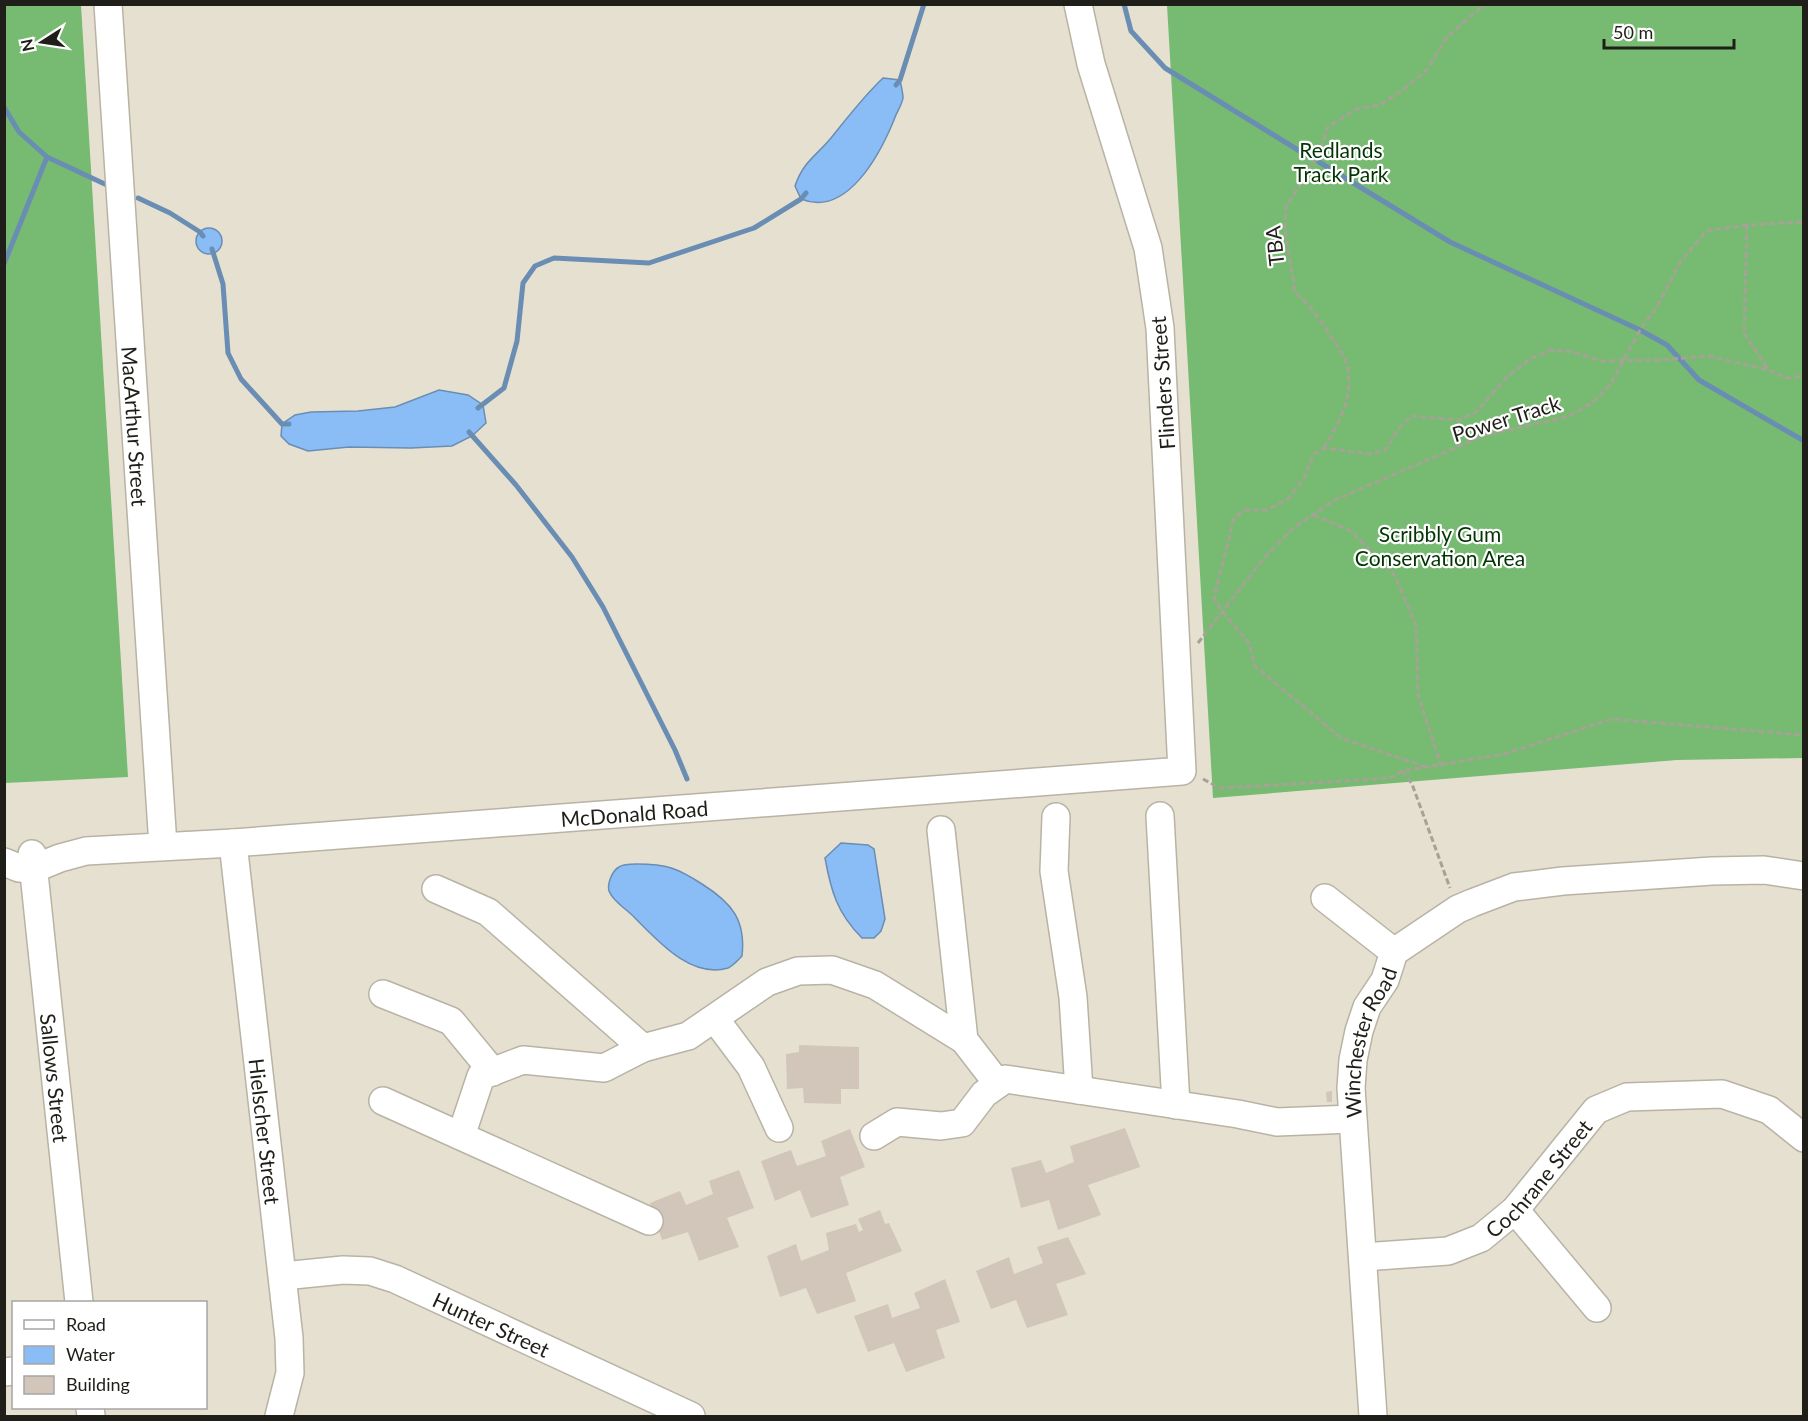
<svg xmlns="http://www.w3.org/2000/svg" width="1808" height="1421" font-family="Lato,sans-serif">
<style>
.forest{fill:#77ba72}
.water{fill:#8abdf6;stroke:#6a8db3;stroke-width:1.5}
.lines{fill:none;stroke-linecap:round;stroke-linejoin:round}
.stream{stroke:#6a8db3;stroke-width:5}
.building{fill:#d2c5ba}
.minor-casing{stroke:#b8b3a4;stroke-width:30}
.path{stroke:#a7a296;stroke-width:3;stroke-dasharray:6 3;stroke-linecap:butt}
.minor{stroke:#fff;stroke-width:27}
.labels{text-anchor:middle;dominant-baseline:central;stroke-width:4.5;stroke-linejoin:round;paint-order:stroke}
.park-label{font-size:21px;fill:#033403;stroke:#fff}
.street-label{font-size:21px;fill:#201e18;stroke:#fff}
</style>
<rect width="100%" height="100%" fill="#e6e0d1"/>
<g class="forest">
<path d="M4,5H81L128,777L5,783Z"/>
<path d="M1167,5H1803V758L1677,760L1213,798Z"/>
</g>
<g class="water">
<path d="M883,78L900,80C901,85 903,93 903,98C902,105 896,113 894,120C880,154 847,218 801,199L795,186C803,162 815,157 831,138C848,117 863,97 883,78Z"/>
<circle cx="209" cy="241" r="13"/>
<path d="M439,390L468,395L483,405L486,423L472,436L452,446L411,448L349,447L308,451L289,444L281,436L282,424L295,415L311,412L358,411L395,407Z"/>
<path d="M841,843L868,845L874,849L885,919L881,931L874,938H862C837,913 831,891 825,858Z"/>
<path d="M637,864C667,864 677,868 702,884C732,903 746,920 742,956C738,960 733,966 728,968C691,979 658,941 635,918C627,909 613,902 609,891C607,884 612,871 619,867C623,864 632,864 637,864Z"/>
</g>
<g class="lines">
<g class="stream">
<path d="M1124,4L1131,31L1165,68L1311,158"/>
<path d="M896,85L900,80L924,4"/>
<path d="M4,107L19,132L47,157L109,186"/>
<path d="M1319,162L1450,242L1640,330L1667,345L1699,380L1804,441"/>
<path d="M138,198L170,213L200,232L203,236"/>
<path d="M212,249L223,284L228,353L241,379L282,424H289"/>
<path d="M4,264L47,157"/>
<path d="M478,408L504,388L517,341L523,283L535,266L554,258L649,263L754,228L801,199L806,193"/>
<path d="M469,432L516,485L572,557L603,607L675,750L687,779"/>
</g>
</g>
<g class="building">
<path d="M799,1045L859,1047V1089H841V1104L804,1103L803,1088L787,1089L786,1054L799,1052Z"/>
<path d="M1332,1091V1102H1327L1326,1092Z"/>
<path d="M1125,1128L1140,1167L1088,1185L1101,1215L1058,1230L1049,1200L1021,1208L1011,1168L1041,1160L1046,1173L1074,1162L1070,1146Z"/>
<path d="M850,1129L865,1167L840,1177L849,1205L811,1218L800,1190L775,1201L761,1161L791,1150L797,1166L826,1156L821,1141Z"/>
<path d="M739,1170L754,1208L727,1218L739,1247L699,1261L688,1232L662,1240L650,1203L680,1191L686,1205L713,1194L709,1181Z"/>
<path d="M880,1210L885,1224L889,1223L902,1251L846,1273L856,1301L817,1314L806,1288L780,1297L767,1256L796,1244L801,1261L829,1250L826,1233L856,1224L859,1232L863,1230L858,1219Z"/>
<path d="M1068,1237L1086,1274L1056,1284L1068,1315L1027,1328L1016,1300L991,1309L976,1271L1009,1257L1014,1274L1043,1263L1037,1247Z"/>
<path d="M945,1279L960,1322L936,1330L945,1358L906,1372L894,1343L868,1352L854,1316L888,1304L892,1318L920,1308L914,1293Z"/>
</g>
<g class="lines">
<defs>
<g id="minor">
<path id="s1" d="M108,4L163,846"/>
<path d="M1160,816L1176,1105"/>
<path d="M1056,817L1054,871L1073,997L1079,1090"/>
<path d="M941,830L964,1040L998,1084"/>
<path id="s2" d="M233,843L289,1338L290,1373L279,1416"/>
<path id="s3" d="M32,854L79,1302"/>
<path id="s4" d="M4,862L19,868L33,869L60,858L86,851L233,843L1182,771L1160,328L1148,248L1091,64L1078,4"/>
<path d="M436,889L488,912L643,1048"/>
<path d="M1325,898L1394,952"/>
<path d="M383,994L451,1021L493,1072"/>
<path d="M715,1019L751,1067L779,1128"/>
<path d="M383,1101L649,1221"/>
<path d="M461,1136L481,1076L523,1060L604,1068L643,1048L688,1036L767,982L798,971L832,970L875,985L964,1040"/>
<path d="M874,1136L897,1122L941,1126L962,1123L984,1094L1005,1079L1238,1114L1277,1122L1352,1119"/>
<path d="M1515,1210L1597,1308"/>
<path id="s5" d="M1363,1257L1448,1251L1481,1238L1515,1210L1596,1110L1627,1097L1722,1094L1769,1110L1804,1138"/>
<path id="s6" d="M283,1276L343,1270L370,1271L395,1279L691,1416"/>
<path d="M4,1372L14,1371"/>
<path d="M90,1408L91,1416"/>
<path id="s7" d="M1373,1416L1351,1088L1353,1060L1359,1031L1367,1007L1385,980L1394,952L1458,909L1472,903L1514,887L1563,881L1712,871L1764,870L1804,876"/>
</g>
</defs>
<use href="#minor" class="minor-casing"/>
<g class="path">
<path d="M1747,225L1744,333L1768,369"/>
<path d="M1324,448C1338,424 1353,399 1348,369C1345,355 1335,343 1328,332C1318,317 1309,304 1295,292L1285,230L1286,206L1306,176L1323,143L1328,127L1356,109L1380,105L1397,94L1426,71L1447,37L1479,9L1488,4"/>
<path d="M1313,515L1351,531L1395,576L1416,625L1418,695L1441,765"/>
<path d="M1198,643L1264,558L1293,528L1335,500L1485,435L1567,417L1592,403L1610,385L1640,330L1658,305L1679,264L1706,231L1747,225L1804,222"/>
<path d="M1426,767L1341,738L1255,666L1249,643L1222,611L1214,598L1234,518L1244,510H1267L1288,499L1304,478L1314,454L1324,448L1370,454L1385,450L1400,427L1412,416L1460,420L1476,412L1507,377L1530,359L1551,350L1573,352L1601,361L1660,360L1708,356L1769,370L1786,378L1804,376"/>
<path d="M1402,771L1412,784L1450,888"/>
<path d="M1203,779L1220,788L1379,779L1395,776L1402,771L1504,754L1612,719L1804,735"/>
</g>
<use href="#minor" class="minor"/>
</g>
<g class="labels">
<g class="park-label">
<text x="1341" y="149">Redlands<tspan x="1341" dy="24">Track Park</tspan></text>
<text x="1440" y="533">Scribbly Gum<tspan x="1440" dy="24">Conservation Area</tspan></text>
</g>
<g class="street-label">
<text transform="translate(1274 246) rotate(-96)">TBA</text>
<text transform="translate(1162 383) rotate(-94)">Flinders Street</text>
<text transform="translate(1506 418) rotate(-17)">Power Track</text>
<text stroke="none"><textPath href="#s1" startOffset="423">MacArthur Street</textPath></text>
<text stroke="none"><textPath href="#s4" startOffset="636">McDonald Road</textPath></text>
<text stroke="none"><textPath href="#s7" startOffset="378">Winchester Road</textPath></text>
<text stroke="none"><textPath href="#s3" startOffset="225">Sallows Street</textPath></text>
<text stroke="none"><textPath href="#s2" startOffset="290">Hielscher Street</textPath></text>
<text stroke="none"><textPath href="#s5" startOffset="204">Cochrane Street</textPath></text>
<text stroke="none"><textPath href="#s6" startOffset="220">Hunter Street</textPath></text>
</g>
</g>
<rect width="1808" height="1421" fill="none" stroke="#201e18" stroke-width="12"/>
<rect x="12" y="1301" width="195" height="108" fill="#ffffff" stroke="#a6a5a3" stroke-width="1.5"/>
<rect x="24" y="1320" width="30" height="9" fill="#ffffff" stroke="#a6a5a3" stroke-width="1.5"/>
<text x="66" y="1331" font-size="18" fill="#201e18">Road</text>
<rect x="24" y="1346" width="30" height="18" fill="#8abdf6" stroke="#a6a5a3" stroke-width="1.5"/>
<text x="66" y="1361" font-size="18" fill="#201e18">Water</text>
<rect x="24" y="1376" width="30" height="18" fill="#d2c5ba" stroke="#a6a5a3" stroke-width="1.5"/>
<text x="66" y="1391" font-size="18" fill="#201e18">Building</text>
<g transform="translate(42 42) rotate(258)" stroke="#ffffff" stroke-width="4.5" paint-order="stroke">
<path d="M0-4.5L10 22L0 15L-10 22Z" fill="#201e18"/>
<text y="-9" font-size="16" font-weight="bold" text-anchor="middle" fill="#201e18">N</text>
</g>
<path d="M1604 39v9h130v-9" fill="none" stroke="#201e18" stroke-width="3"/>
<text x="1613" y="39" font-size="18" fill="#201e18" stroke="#ffffff" stroke-width="4.5" paint-order="stroke">50 m</text>
</svg>
